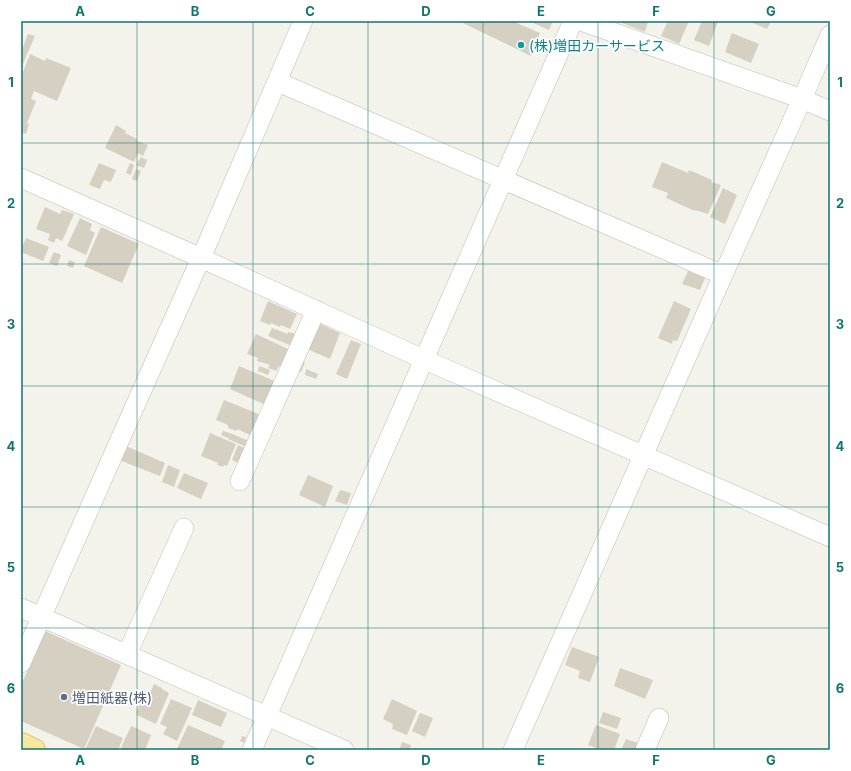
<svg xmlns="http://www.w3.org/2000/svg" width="851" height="771" font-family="Inter,'Noto Sans JP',sans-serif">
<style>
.building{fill:#d5d0c1}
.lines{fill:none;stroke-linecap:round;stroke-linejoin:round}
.minor-casing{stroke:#bfbbae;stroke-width:20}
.major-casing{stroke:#dcc871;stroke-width:24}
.minor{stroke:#fff;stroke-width:19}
.major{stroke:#f7e8a1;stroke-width:22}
.grid{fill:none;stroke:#0f766e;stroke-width:1;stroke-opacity:0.55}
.culture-dot{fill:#0f9aa8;stroke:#fff;stroke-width:1.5}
.service-dot{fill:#5c6f8a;stroke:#fff;stroke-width:1.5}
.labels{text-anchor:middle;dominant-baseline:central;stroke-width:3.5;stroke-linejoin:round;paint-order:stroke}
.culture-label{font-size:14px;fill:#0d838f;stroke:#fff;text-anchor:start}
.service-label{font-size:14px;fill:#4e5e75;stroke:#fff;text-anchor:start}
.neatline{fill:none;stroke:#0f766e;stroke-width:1.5}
.grid-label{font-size:13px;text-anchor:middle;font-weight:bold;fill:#0f766e}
</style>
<rect width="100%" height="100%" fill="#f4f3eb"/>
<g class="building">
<path d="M464,21H512L540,33L531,56L463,23Z"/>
<path d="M529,21H553L549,30Z"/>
<path d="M617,21H645L648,22L645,32Z"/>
<path d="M668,21H689L679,44L661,36Z"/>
<path d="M702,21H715L718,22L709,46L694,40Z"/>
<path d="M749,21H771L767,29Z"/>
<path d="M732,33L759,44L751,63L725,52Z"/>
<path d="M28,34L35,36L23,64H21V49L22,50Z"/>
<path d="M30,54L45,61L46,58L71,68L57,101L34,91L31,99L36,101L27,123L29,124L26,134L23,133L21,137V77Z"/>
<path d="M116,125L126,131L125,133L137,139V141L148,145L143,156L138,153L134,162L105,148Z"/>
<path d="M141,157L147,160L144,168L136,165Z"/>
<path d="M662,162L688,173L689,170L712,180L711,182L721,185L708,214L695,210V211L666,198L668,193L652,187Z"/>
<path d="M99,163L116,170L111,182L104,180L100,189L89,185Z"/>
<path d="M130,163L134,165L131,175L126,173Z"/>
<path d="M136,169L141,171L137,181L132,179Z"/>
<path d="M723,188L737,195L725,224L710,217Z"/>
<path d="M45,207L60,214L62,210L74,214L62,241L56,238L54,243L48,240L50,234L36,229Z"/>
<path d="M80,218L92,224L90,230L95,233L86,255L67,246Z"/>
<path d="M101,227L139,244L122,283L84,266Z"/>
<path d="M26,238L49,247L43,261L21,252V250Z"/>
<path d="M54,252L61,255L57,266L49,263Z"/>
<path d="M69,260L75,262L73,268L67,266Z"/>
<path d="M688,271L705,278L700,290L682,284Z"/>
<path d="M268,301L297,314L290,329L281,325L280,327L271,323L270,325L260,321Z"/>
<path d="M674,301L691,309L677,341L673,340L672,344L658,338Z"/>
<path d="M316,322L340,333L330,359L305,348Z"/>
<path d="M272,328L288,334V332L296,334L292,346L268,336Z"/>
<path d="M256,334L290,350L282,368L278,366L277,371L268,368L270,365L257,361L258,358L247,354Z"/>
<path d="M351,340L361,344L347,379L336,374Z"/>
<path d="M300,360L305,362L301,372L296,371Z"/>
<path d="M239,366L277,382L268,406L230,389Z"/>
<path d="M259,366L270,370L268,375L258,371Z"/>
<path d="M306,369L318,374L316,379L305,375Z"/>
<path d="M224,400L261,415L252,436L237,429V431L228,428V425L216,420Z"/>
<path d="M223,431L230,433L228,438L221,435Z"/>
<path d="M210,433L236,444L227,466L224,465L223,467L217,465L218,463L201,456Z"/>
<path d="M230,433L251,442L249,448L228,439Z"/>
<path d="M238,445L247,449L241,464L232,460Z"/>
<path d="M126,446L165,463L160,476L119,460Z"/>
<path d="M168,465L180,470L174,487L162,482Z"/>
<path d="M184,473L208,483L201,499L177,488Z"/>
<path d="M308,475L333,486L325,507L299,495Z"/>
<path d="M340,490L351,493L347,505L335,501Z"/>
<path d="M45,631L121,665L84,749L21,721V685Z"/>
<path d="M572,647L599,657L590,682L578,678L580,671L565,665Z"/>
<path d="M620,668L653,680L645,699L614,686Z"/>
<path d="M154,684L162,688V689L169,693L156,724L137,715V714L136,713L146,691L150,693Z"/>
<path d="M171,699L192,708L177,741L163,734L167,727L160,724Z"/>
<path d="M392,699L417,711L407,735L392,729L393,724L383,719Z"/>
<path d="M198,700L227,713L221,727L192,715Z"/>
<path d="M603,712L621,718L617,729L599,723Z"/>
<path d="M420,713L433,718L425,737L412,731Z"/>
<path d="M188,725L225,741L221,750H180L177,749Z"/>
<path d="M596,725L620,734L614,750H602L588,745Z"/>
<path d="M96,726L123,738L118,750H85Z"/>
<path d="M131,726L151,735L145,750H120Z"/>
<path d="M242,736L246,737L244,743L240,741Z"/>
<path d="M626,739L638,743L635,750H627L622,748Z"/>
<path d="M402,742L411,745L410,750H399Z"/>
</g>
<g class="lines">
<defs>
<g id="minor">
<path d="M581,21L802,99L830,111"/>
<path d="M278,82L723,275"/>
<path d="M21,178L201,258L423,359L830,537"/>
<path d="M240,481L316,310"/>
<path d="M21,608L344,750"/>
<path d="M127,654L184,528"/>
<path d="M21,663L122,435L201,258L303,21"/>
<path d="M252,750L573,21"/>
<path d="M513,750L723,275L802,99L830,35"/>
<path d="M645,750L659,718"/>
</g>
<path id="major" d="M21,744L34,750"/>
</defs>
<use href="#minor" class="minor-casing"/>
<use href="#major" class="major-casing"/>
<use href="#minor" class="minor"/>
<use href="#major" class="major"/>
</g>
<path class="grid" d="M137,21V750M253,21V750M368,21V750M483,21V750M598,21V750M714,21V750M21,143H830M21,264H830M21,386H830M21,507H830M21,628H830"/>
<circle class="culture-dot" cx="521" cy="45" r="4"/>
<circle class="service-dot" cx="64" cy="697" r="4"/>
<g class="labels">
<g class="culture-label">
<text x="529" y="45">(株)増田カーサービス</text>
</g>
<g class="service-label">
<text x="72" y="697">増田紙器(株)</text>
</g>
</g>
<rect width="851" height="771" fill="none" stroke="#ffffff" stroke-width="44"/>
<rect x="22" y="22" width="807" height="727" class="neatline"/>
<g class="grid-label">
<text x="80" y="16">A</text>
<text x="195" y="16">B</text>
<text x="310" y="16">C</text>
<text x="426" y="16">D</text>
<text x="541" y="16">E</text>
<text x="656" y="16">F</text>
<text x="771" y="16">G</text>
<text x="11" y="87">1</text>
<text x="840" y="87">1</text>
<text x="11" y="208">2</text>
<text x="840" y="208">2</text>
<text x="11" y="329">3</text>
<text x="840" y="329">3</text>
<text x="11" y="451">4</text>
<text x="840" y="451">4</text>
<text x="11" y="572">5</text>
<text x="840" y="572">5</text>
<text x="11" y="693">6</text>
<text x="840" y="693">6</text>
<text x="80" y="765">A</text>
<text x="195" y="765">B</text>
<text x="310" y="765">C</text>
<text x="426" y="765">D</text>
<text x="541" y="765">E</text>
<text x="656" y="765">F</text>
<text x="771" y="765">G</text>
</g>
</svg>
